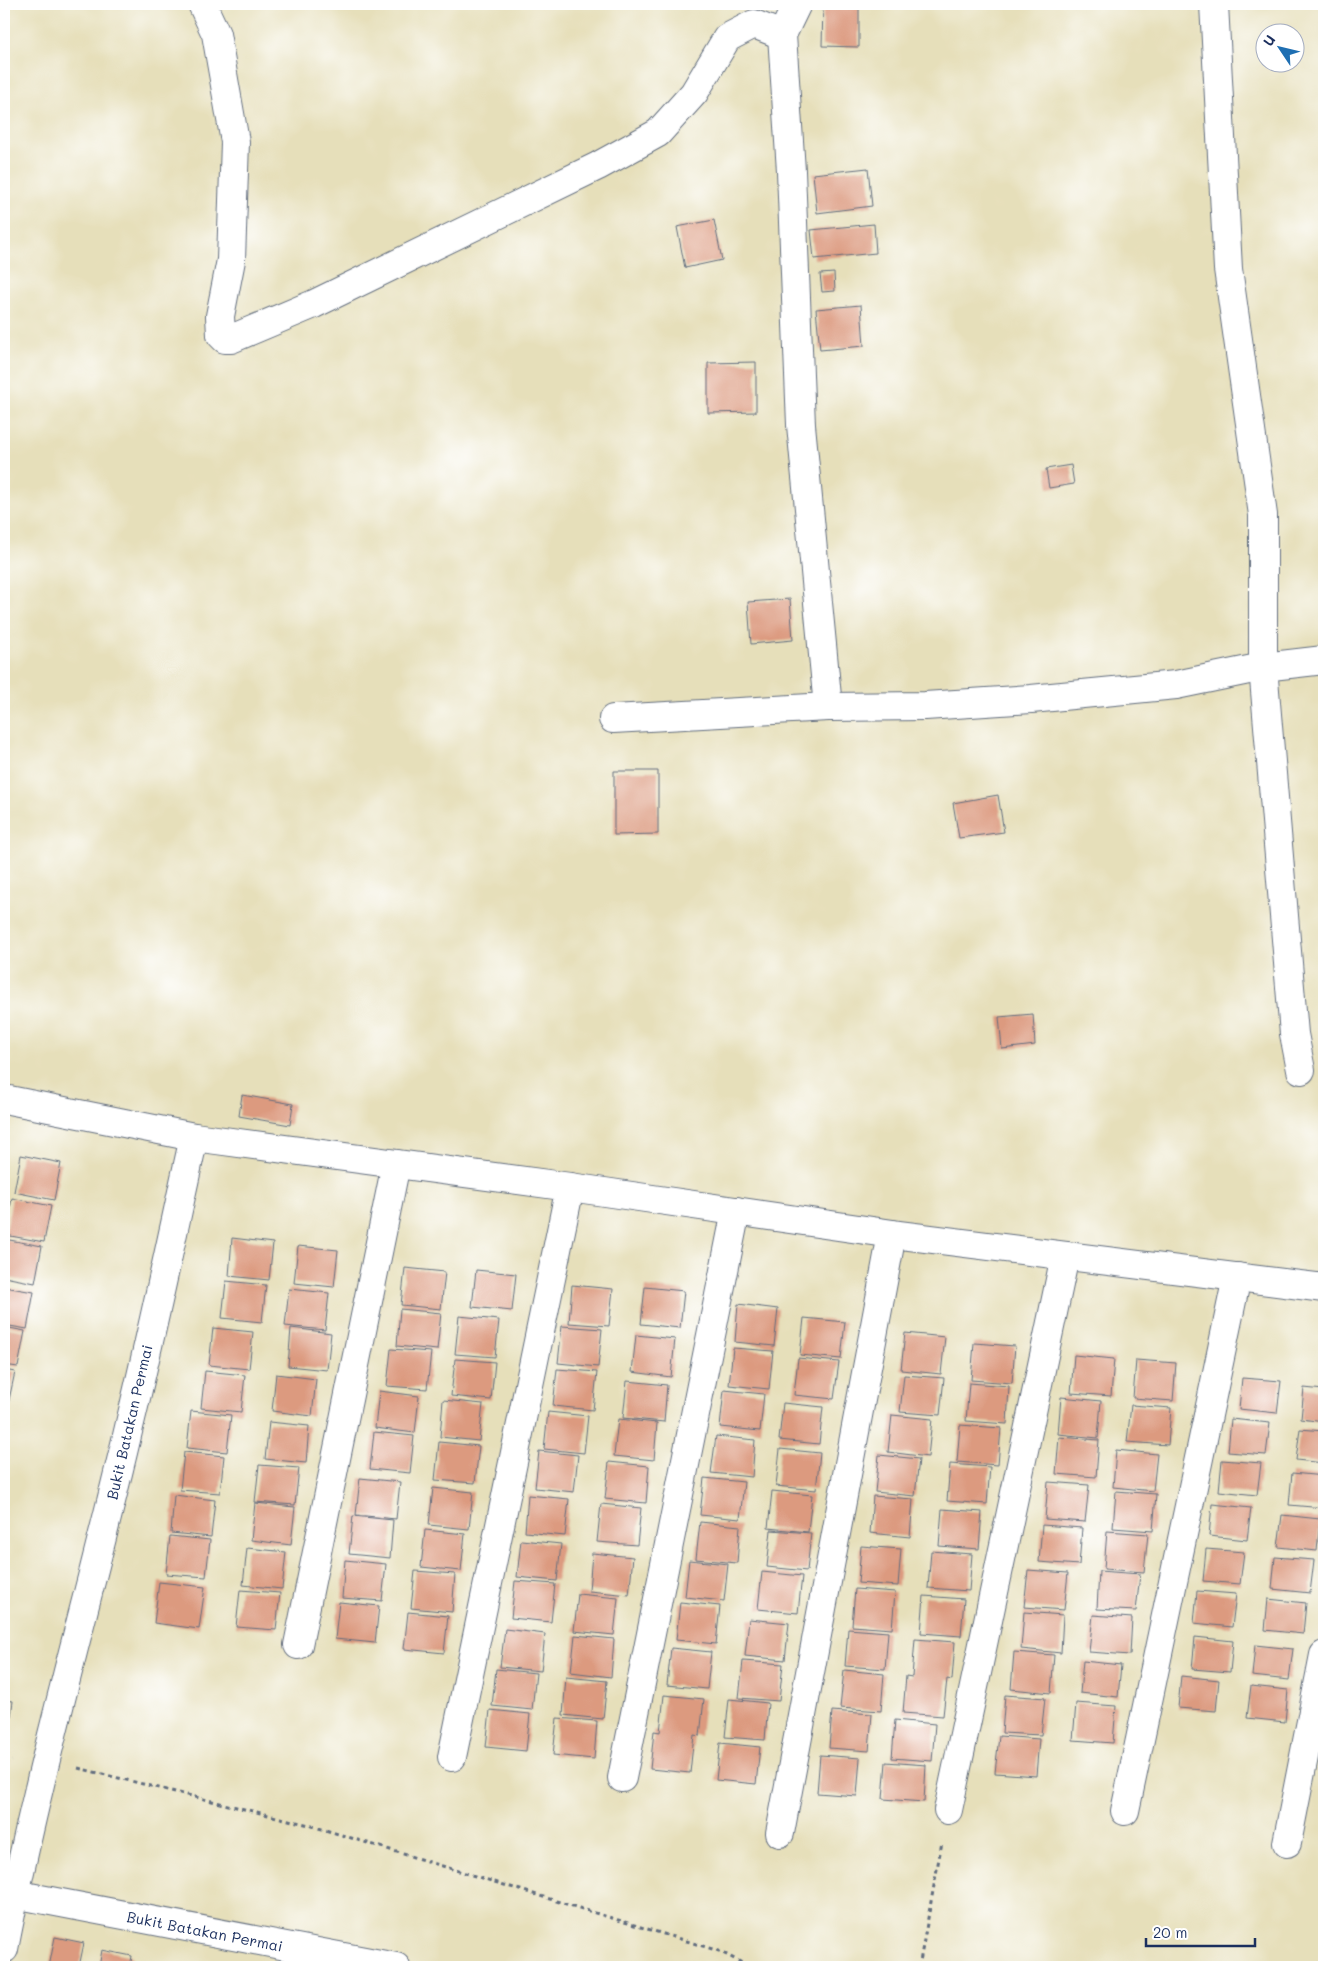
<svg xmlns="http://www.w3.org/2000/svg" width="1328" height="1971" font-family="Mali,sans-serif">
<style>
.building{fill:#dc9a7f}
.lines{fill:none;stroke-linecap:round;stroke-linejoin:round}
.minor-casing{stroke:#626d7e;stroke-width:30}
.path{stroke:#626d7e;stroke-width:3;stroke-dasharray:4 4;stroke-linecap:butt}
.minor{stroke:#fff;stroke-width:28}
.labels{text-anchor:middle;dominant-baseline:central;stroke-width:4;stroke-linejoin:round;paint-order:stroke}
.street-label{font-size:15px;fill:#1b2f5e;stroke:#fff}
</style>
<rect width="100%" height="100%" fill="#fff"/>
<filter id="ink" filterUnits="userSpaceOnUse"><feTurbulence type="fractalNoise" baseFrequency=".02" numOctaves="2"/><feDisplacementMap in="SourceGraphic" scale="10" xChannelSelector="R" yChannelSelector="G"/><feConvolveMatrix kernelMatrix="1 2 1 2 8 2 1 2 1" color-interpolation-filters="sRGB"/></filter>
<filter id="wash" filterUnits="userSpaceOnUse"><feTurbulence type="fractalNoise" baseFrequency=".0096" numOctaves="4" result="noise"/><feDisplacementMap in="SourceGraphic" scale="20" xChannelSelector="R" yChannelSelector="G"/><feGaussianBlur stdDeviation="1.12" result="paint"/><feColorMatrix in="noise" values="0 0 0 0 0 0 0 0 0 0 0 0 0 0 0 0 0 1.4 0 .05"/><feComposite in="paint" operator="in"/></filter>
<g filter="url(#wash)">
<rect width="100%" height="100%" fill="#e6dfba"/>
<g id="blocks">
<g class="building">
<path d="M823,4H859V47L822,46Z"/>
<path d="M868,168L872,206L817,213L813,174Z"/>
<path d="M714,220L722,260L685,268L677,227Z"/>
<path d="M874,224L876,253L814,259L811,230Z"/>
<path d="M834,273L835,291L822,292L820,274Z"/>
<path d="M861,305L864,346L820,350L816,309Z"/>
<path d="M756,362V412L708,413V363Z"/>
<path d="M1071,465L1074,484L1049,488L1046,469Z"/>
<path d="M790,599L793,640L751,644L748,602Z"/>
<path d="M614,771H658V834L614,835Z"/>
<path d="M998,795L1004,832L959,838L953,803Z"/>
<path d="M1033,1014L1035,1045L1002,1049L999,1017Z"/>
<path d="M242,1095L293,1104L290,1125L239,1116Z"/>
<path d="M21,1155L61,1163L54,1200L14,1192Z"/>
<path d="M12,1198L51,1206L44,1242L5,1235Z"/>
<path d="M232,1238L273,1243L269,1280L229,1276Z"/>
<path d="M4,1239L42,1246L35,1283L4,1277Z"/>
<path d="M298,1246L338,1250L334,1287L294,1283Z"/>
<path d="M405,1268L445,1272L441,1309L401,1305Z"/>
<path d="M476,1270L516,1274L512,1311L472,1307Z"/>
<path d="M226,1281L266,1285L262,1322L222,1318Z"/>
<path d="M572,1285L613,1289L609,1326L569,1323Z"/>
<path d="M4,1287L34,1292L27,1329L4,1325Z"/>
<path d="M645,1287L684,1291L680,1328L641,1324Z"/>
<path d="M289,1289L329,1293L325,1330L285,1326Z"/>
<path d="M738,1304L778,1309L774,1346L735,1342Z"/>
<path d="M400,1309L441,1313L437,1350L397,1346Z"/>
<path d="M459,1316L499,1320L495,1357L455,1354Z"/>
<path d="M804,1318L845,1322L841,1359L800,1355Z"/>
<path d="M562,1326L602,1329L598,1367L558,1363Z"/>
<path d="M4,1327L25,1331L18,1367L4,1365Z"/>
<path d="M213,1328L253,1332L249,1369L209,1365Z"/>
<path d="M291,1328L331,1333L327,1370L288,1366Z"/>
<path d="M905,1333L945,1337L941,1374L901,1370Z"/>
<path d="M636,1335L675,1339L671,1377L632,1372Z"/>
<path d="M974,1343L1015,1346L1012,1383L971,1380Z"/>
<path d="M733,1348L773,1351L769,1389L729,1385Z"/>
<path d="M391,1349L431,1352L427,1389L387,1386Z"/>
<path d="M1074,1355L1114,1359L1111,1396L1071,1393Z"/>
<path d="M798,1358L839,1362L834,1399L794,1395Z"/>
<path d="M455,1359L495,1362L491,1400L451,1396Z"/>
<path d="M1136,1360L1176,1363L1173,1401L1133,1398Z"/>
<path d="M557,1369L597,1372L593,1410L553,1406Z"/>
<path d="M4,1370L15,1372L7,1409H4Z"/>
<path d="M205,1371L245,1375L241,1412L201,1408Z"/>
<path d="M276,1374L316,1379L312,1416L272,1411Z"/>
<path d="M904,1375L944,1378L940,1415L900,1412Z"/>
<path d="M1242,1378L1281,1381L1277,1413L1239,1409Z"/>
<path d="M627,1381L667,1385L664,1422L623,1418Z"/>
<path d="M969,1383L1009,1386L1007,1424L966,1421Z"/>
<path d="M1304,1388L1324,1390V1422L1301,1419Z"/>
<path d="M724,1390L764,1394L760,1431L720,1427Z"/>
<path d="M379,1391L419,1396L415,1433L375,1428Z"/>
<path d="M1061,1397L1101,1401L1098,1438L1058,1434Z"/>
<path d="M443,1400L483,1404L479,1441L440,1437Z"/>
<path d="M783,1403L823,1407L819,1444L779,1440Z"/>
<path d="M1131,1405L1171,1408L1168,1445L1127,1442Z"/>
<path d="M191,1411L231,1415L227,1452L187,1448Z"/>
<path d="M548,1412L588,1416L584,1453L544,1449Z"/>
<path d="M892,1415L932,1419L928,1457L888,1452Z"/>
<path d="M618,1419L657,1423L654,1460L614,1456Z"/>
<path d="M1231,1419L1270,1423L1266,1455L1228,1452Z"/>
<path d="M269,1422L309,1426L306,1463L265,1459Z"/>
<path d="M960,1425L1001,1428L998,1465L957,1462Z"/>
<path d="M1300,1429L1324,1431V1463L1296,1460Z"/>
<path d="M374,1432L414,1436L410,1473L370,1469Z"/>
<path d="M716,1436L755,1440L752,1477L711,1473Z"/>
<path d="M1059,1437L1099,1440L1096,1477L1056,1474Z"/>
<path d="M439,1442L479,1446L475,1483L435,1480Z"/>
<path d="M780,1449L820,1453L816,1490L776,1486Z"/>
<path d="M1116,1450L1157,1454L1153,1491L1113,1487Z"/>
<path d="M539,1451L578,1455L574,1492L535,1488Z"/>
<path d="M184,1452L224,1456L220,1493L180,1490Z"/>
<path d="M879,1455L919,1459L915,1496L875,1492Z"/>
<path d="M1222,1460L1261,1463L1257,1495L1219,1491Z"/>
<path d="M609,1462L649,1466L646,1503L605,1499Z"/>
<path d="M950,1464L990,1467L987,1504L947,1501Z"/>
<path d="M259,1465L299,1468L295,1505L255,1502Z"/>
<path d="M1292,1473L1324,1476V1508L1289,1505Z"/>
<path d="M360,1478L400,1482L396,1519L356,1515Z"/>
<path d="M704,1478L744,1482L740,1519L700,1515Z"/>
<path d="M1048,1482L1089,1485L1085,1522L1045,1519Z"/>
<path d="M433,1488L473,1492L469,1529L429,1525Z"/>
<path d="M772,1491L812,1495L808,1532L768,1528Z"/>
<path d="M1116,1491L1156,1494L1153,1531L1113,1528Z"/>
<path d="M174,1495L215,1500L211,1537L171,1533Z"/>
<path d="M528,1495L569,1499L565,1536L525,1532Z"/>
<path d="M873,1496L913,1499L910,1537L870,1533Z"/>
<path d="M255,1503L295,1507L291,1545L251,1540Z"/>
<path d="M601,1504L641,1508L637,1545L597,1542Z"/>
<path d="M1212,1504L1251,1508L1247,1540L1209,1536Z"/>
<path d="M942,1509L982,1512L979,1549L939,1546Z"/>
<path d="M1282,1515L1320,1519L1317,1551L1278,1547Z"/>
<path d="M353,1516L393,1520L390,1558L349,1554Z"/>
<path d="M700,1522L740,1526L737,1563L696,1559Z"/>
<path d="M1042,1525L1082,1528L1079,1565L1039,1562Z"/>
<path d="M425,1530L465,1534L461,1571L421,1567Z"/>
<path d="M771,1530L811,1533L807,1571L767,1567Z"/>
<path d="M1107,1531L1148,1534L1144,1572L1104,1569Z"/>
<path d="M170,1536L210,1540L206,1577L166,1574Z"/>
<path d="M521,1540L561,1544L557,1581L517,1577Z"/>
<path d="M861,1546L901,1549L898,1586L858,1583Z"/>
<path d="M247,1548L286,1552L282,1589L243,1585Z"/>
<path d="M1206,1549L1244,1552L1240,1584L1203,1581Z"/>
<path d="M931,1551L972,1554L969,1591L928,1588Z"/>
<path d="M592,1553L633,1557L629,1595L589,1591Z"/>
<path d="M1275,1557L1314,1560L1310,1593L1272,1589Z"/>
<path d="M345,1560L386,1564L382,1601L342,1598Z"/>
<path d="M689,1560L728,1564L724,1601L685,1597Z"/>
<path d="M1028,1570L1068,1573L1064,1610L1024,1607Z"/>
<path d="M415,1571L455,1574L452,1612L411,1608Z"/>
<path d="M1099,1571L1140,1574L1136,1611L1097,1609Z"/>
<path d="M762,1572L802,1576L798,1613L758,1609Z"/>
<path d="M515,1581L555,1584L551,1622L511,1618Z"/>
<path d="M159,1582L205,1587L199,1629L154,1623Z"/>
<path d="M855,1589L895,1592L892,1629L852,1626Z"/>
<path d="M240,1590L280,1593L276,1630L236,1627Z"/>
<path d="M1197,1591L1236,1594L1232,1627L1194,1623Z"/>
<path d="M578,1594L618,1598L614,1635L574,1631Z"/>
<path d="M924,1596L964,1599L961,1636L921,1633Z"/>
<path d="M1268,1599L1306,1603L1303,1634L1265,1630Z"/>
<path d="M339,1602L379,1606L375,1643L335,1639Z"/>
<path d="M680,1602L720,1606L716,1644L676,1640Z"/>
<path d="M408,1612L448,1616L444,1653L404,1649Z"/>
<path d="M1024,1612L1063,1615L1061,1653L1021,1649Z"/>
<path d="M1093,1615L1132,1618L1130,1655L1089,1652Z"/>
<path d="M749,1619L789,1623L785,1660L745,1656Z"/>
<path d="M505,1629L545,1634L541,1671L500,1667Z"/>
<path d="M848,1629L888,1632L885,1669L845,1666Z"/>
<path d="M575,1635L614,1639L611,1677L571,1672Z"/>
<path d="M1195,1637L1233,1641L1230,1672L1192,1669Z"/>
<path d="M915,1639L955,1642L952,1680L947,1679L943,1716L903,1713L906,1676L912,1677Z"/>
<path d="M1255,1645L1293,1649L1289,1680L1252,1676Z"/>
<path d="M671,1648L711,1652L707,1689L667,1685Z"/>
<path d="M1014,1652L1054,1655L1051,1693L1011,1689Z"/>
<path d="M743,1661L783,1664L779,1701L739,1698Z"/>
<path d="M1083,1661L1121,1665L1118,1697L1080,1693Z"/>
<path d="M496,1669L536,1673L532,1710L492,1706Z"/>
<path d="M844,1670L884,1674L881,1711L840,1708Z"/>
<path d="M1181,1676L1219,1680L1216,1711L1178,1708Z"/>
<path d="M566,1677L607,1681L603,1719L563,1715Z"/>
<path d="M1251,1686L1288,1690L1285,1722L1247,1718Z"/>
<path d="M664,1695L704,1699L700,1736L694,1735L690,1773L650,1769L654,1731L660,1732Z"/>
<path d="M1005,1695L1045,1698L1041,1735L1002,1733Z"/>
<path d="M729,1699L768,1703L765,1740L725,1737Z"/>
<path d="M4,1700L13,1701L10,1724L4,1723Z"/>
<path d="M1076,1703L1116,1706L1113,1743L1073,1740Z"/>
<path d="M490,1710L530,1714L526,1751L486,1747Z"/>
<path d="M832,1711L872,1714L869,1751L829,1748Z"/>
<path d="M557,1718L597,1721L594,1759L553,1755Z"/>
<path d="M895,1720L935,1724L932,1761L892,1758Z"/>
<path d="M999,1736L1039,1739L1036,1776L995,1773Z"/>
<path d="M720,1743L760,1747L756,1784L716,1780Z"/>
<path d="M820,1755L860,1758L857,1796L817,1793Z"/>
<path d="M886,1762L926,1765L924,1802L883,1799Z"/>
<path d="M55,1937L84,1943L79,1967H49Z"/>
<path d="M102,1950L132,1956L130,1967H99Z"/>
</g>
</g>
</g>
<g filter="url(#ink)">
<use href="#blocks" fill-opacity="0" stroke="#626d7e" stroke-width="1"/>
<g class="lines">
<defs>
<g id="minor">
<path d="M202,4L216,34L235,142L231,260L220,316L221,335L225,339H231L314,304L598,166L658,133L694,93L727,38L754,24L782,35"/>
<path d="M797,4L782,35L791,171L801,425L828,707"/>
<path d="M613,719L828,707L925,706L1031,699L1176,685L1263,667V515L1228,269L1214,4"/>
<path d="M1301,1070L1294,1034L1263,667L1324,660"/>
<path d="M4,1099L194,1137C173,1232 153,1328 130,1423C89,1599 38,1772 4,1949"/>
<path d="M194,1137L570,1187L900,1235L1324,1288"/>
<path d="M298,1645L396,1164"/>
<path d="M452,1757L570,1187"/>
<path d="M622,1778L736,1211"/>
<path d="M948,1810L1065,1256"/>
<path d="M1125,1811L1237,1277"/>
<path d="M780,1833L892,1234"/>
<path d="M1287,1843L1324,1655"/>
<path d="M14,1894L396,1967"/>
</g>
</defs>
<use href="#minor" class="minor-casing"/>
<g class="path">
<path d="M4,1762L12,1761"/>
<path d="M78,1768L309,1825L719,1951L750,1967"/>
<path d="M919,1967L942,1842"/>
</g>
<use href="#minor" class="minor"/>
</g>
</g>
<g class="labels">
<g class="street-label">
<text transform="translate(129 1422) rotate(-77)">Bukit Batakan Permai</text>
<text transform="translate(205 1931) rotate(11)">Bukit Batakan Permai</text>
</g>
</g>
<rect width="1328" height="1971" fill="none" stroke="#fff" stroke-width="20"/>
<g transform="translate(1280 48) rotate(305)"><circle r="24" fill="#ffffff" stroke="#a4acbf"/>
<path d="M0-4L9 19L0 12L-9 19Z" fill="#1f6fb2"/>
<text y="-8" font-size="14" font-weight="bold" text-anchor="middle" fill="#1b2f5e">U</text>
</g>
<path d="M1146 1938v8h109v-8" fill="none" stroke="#1b2f5e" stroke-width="2.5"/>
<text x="1153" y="1938" font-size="15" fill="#1b2f5e" stroke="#ffffff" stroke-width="4" paint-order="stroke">20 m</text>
</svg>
